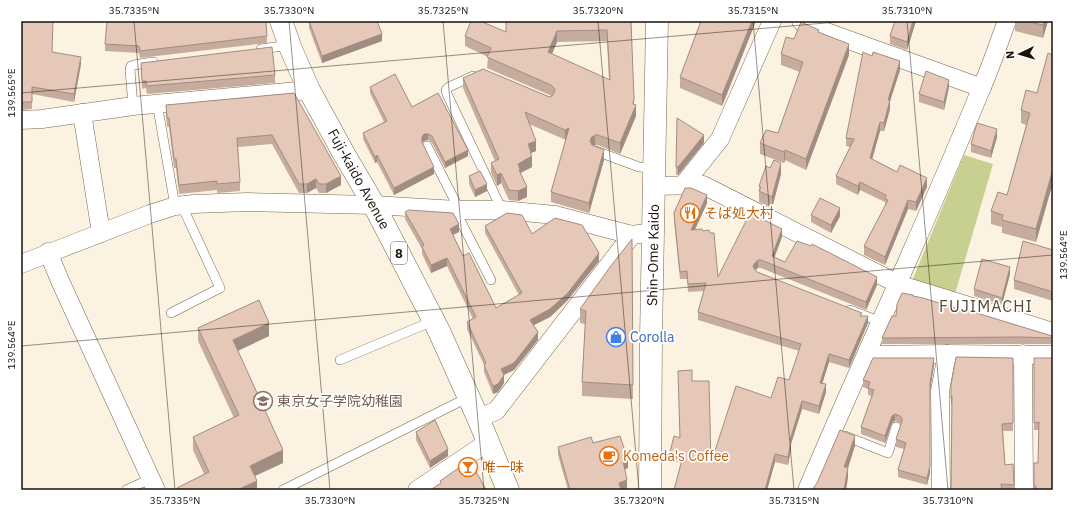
<svg xmlns="http://www.w3.org/2000/svg" width="1074" height="511" font-family="'IBM Plex Sans','Noto Sans JP',sans-serif">
<style>
.green{fill:#c7d090}
.lines{fill:none;stroke-linecap:round;stroke-linejoin:round}
.service-casing{stroke:#76674f;stroke-width:10}
.minor-casing{stroke:#76674f;stroke-width:19}
.secondary-casing{stroke:#76674f;stroke-width:23}
.primary-casing{stroke:#76674f;stroke-width:23}
.service{stroke:#fff;stroke-width:9}
.minor{stroke:#fff;stroke-width:18}
.secondary{stroke:#fff;stroke-width:22}
.primary{stroke:#fff;stroke-width:22}
.wall{fill:#c6ac9e;fill-rule:evenodd}
.shaded-wall{fill:#a18c81}
.building{fill:#e6c8b8;stroke:#a18c81;fill-rule:evenodd}
.ticks{fill:none;stroke:#181208;stroke-width:1;stroke-opacity:0.45}
.labels{text-anchor:middle;dominant-baseline:central;stroke-width:3.5;stroke-linejoin:round;paint-order:stroke}
.shield{fill:#fff;stroke:#5d5952;stroke-width:1}
.shield-label{font-size:13px;font-weight:bold;fill:#181208}
.street-label{font-size:14px;fill:#181208;stroke:#fff}
.food-label{font-size:14px;fill:#c56008;stroke:#fff;text-anchor:start}
.shop-label{font-size:14px;fill:#366cbe;stroke:#fff;text-anchor:start}
.education-label{font-size:14px;fill:#785e54;stroke:#fff;text-anchor:start}
.quarter-label{font-size:16px;letter-spacing:1px;fill:#574831;stroke:#fff}
.neatline{fill:none;stroke:#181208;stroke-width:1.5}
.ticks-label{font-size:10px;text-anchor:middle;fill:#181208}
</style>
<rect width="100%" height="100%" fill="#fcf2e1"/>
<path class="green" d="M964,155L993,164L955,294L912,281Z"/>
<g class="lines">
<defs>
<g id="service">
<path d="M261,49L283,46L289,44"/>
<path d="M473,76L449,87L446,90L447,94L502,210"/>
<path d="M157,103L175,206"/>
<path d="M133,106L130,70L131,66L134,65L153,62"/>
<path d="M427,146L456,203L458,216L491,280"/>
<path d="M596,151L639,167L655,168"/>
<path d="M850,310L881,322"/>
<path d="M171,313L220,288L182,206"/>
<path d="M340,360L433,321"/>
<path d="M845,436L888,453L896,427"/>
<path d="M126,490L150,479"/>
<path d="M283,490L469,397"/>
</g>
<g id="minor">
<path d="M801,21L807,25L982,88"/>
<path d="M82,113L101,233"/>
<path d="M21,120L42,119L133,106L309,90"/>
<path d="M683,185L720,139L772,21"/>
<path d="M654,186L703,185L898,284L1053,332"/>
<path d="M48,252L61,283L156,490"/>
<path d="M21,264L150,214L175,206L194,204L247,202L374,205L457,210H502L555,215L632,235L653,232"/>
<path d="M1023,354L1024,490"/>
<path d="M866,355L947,354L1053,355"/>
<path d="M478,418L496,411L632,235"/>
<path d="M417,490L488,442"/>
<path d="M807,490C864,356 926,224 981,89C991,67 998,44 1007,21"/>
<path d="M941,490L940,391L947,354"/>
</g>
<path id="secondary" d="M650,490L651,337L657,21"/>
<path id="primary" d="M281,21L291,49L309,90L344,154L374,205L439,331L478,418L508,490"/>
</defs>
<use href="#service" class="service-casing"/>
<use href="#minor" class="minor-casing"/>
<use href="#secondary" class="secondary-casing"/>
<use href="#primary" class="primary-casing"/>
<use href="#service" class="service"/>
<use href="#minor" class="minor"/>
<use href="#secondary" class="secondary"/>
<use href="#primary" class="primary"/>
</g>
<g class="wall">
<path d="M21,21L52,52L81,64L74,102L32,94V109L21,110Z"/>
<path d="M308,21H377L382,41L322,63L309,28V23Z"/>
<path d="M631,21L634,104L636,116L620,154L598,145L594,146L604,160L589,213L551,202V192L566,140L529,124L536,151L531,153L532,167L521,173L527,197L518,201L509,200L501,183L497,186L491,173V163L495,161L463,88V78L547,96L550,97L552,96L487,68L488,57L465,46V36ZM607,41L609,80L552,54L557,42Z"/>
<path d="M701,21H756L722,106L680,88V77Z"/>
<path d="M895,21H916L907,50L890,44V36Z"/>
<path d="M1015,21H1048L1043,38L1015,31Z"/>
<path d="M819,33L849,55L806,170L785,160L784,163L760,154V143L778,133L800,72L781,65V54L794,39Z"/>
<path d="M267,36V43L140,58L139,53L105,51V44Z"/>
<path d="M1053,55V182L1036,242L1002,233V227L991,224V211L1007,195L1026,125L1021,123V110L1037,93Z"/>
<path d="M141,63L275,75V83L147,94L146,88L142,89Z"/>
<path d="M900,70L890,101V109L884,131H880L872,159L927,187L916,211L908,209L885,265L864,255V246L885,207V202L860,190L858,195L836,184V176L850,147L846,146V138Z"/>
<path d="M370,87L412,107L468,156L445,168L432,143L428,140L424,141L422,143L434,174L394,195L377,162L375,163L363,139V133L384,122L370,93Z"/>
<path d="M949,87L944,110L919,102V94Z"/>
<path d="M294,93L341,185L326,193H319L316,188L307,193H299L272,144L238,147L240,182V191L217,193V190L179,194L176,168H174L169,127H167L166,114V105Z"/>
<path d="M997,137L991,158L971,152V144Z"/>
<path d="M704,143L678,175H676V167Z"/>
<path d="M781,174L772,208L759,202V186Z"/>
<path d="M469,176L487,191L475,197L469,184Z"/>
<path d="M707,203L695,230L703,231L718,277L782,237L774,258L785,262L877,285L866,310L761,268H758L755,270L757,272L862,316L868,323L849,368L829,362L822,383L826,392L819,414L802,409L791,444V449L788,465L775,462L767,490H674L681,463L670,460V452L679,438L692,381L711,463L771,398L789,380L799,351L698,320V312L704,291L688,292L687,279H680L674,221V213Z"/>
<path d="M405,212L459,232L453,235L463,256L496,308L519,295L485,233V226L532,234L599,261L567,301L550,317L534,325L538,340L514,370L504,375V383L498,392L493,394L484,372V365L467,329V322L473,319L447,266L431,273L422,254V249L405,219Z"/>
<path d="M811,215L840,216L831,233L811,222Z"/>
<path d="M632,239L633,399L582,396V382L585,324L580,323V309Z"/>
<path d="M1053,250V301L1014,289V280Z"/>
<path d="M1010,274L1002,305L974,296V289Z"/>
<path d="M913,296L955,308L1052,336L1051,344H882V338Z"/>
<path d="M198,328L269,336L238,351L283,463L255,476L257,490H177V488L204,474L193,450V437L234,418L198,341Z"/>
<path d="M1013,358V431H1003L1005,465L1013,464L1014,490H951L952,404L951,405V385Z"/>
<path d="M1034,358L1053,490H1034V463H1038L1039,430H1034Z"/>
<path d="M934,365L930,391V473L927,485L898,477V470L904,449L896,447V439L901,424L900,423L895,421L892,423L885,443L861,434V427L872,396L868,395V389L863,387V380Z"/>
<path d="M416,432L448,456L430,468L416,440Z"/>
<path d="M593,443L628,468L625,469L627,489L624,490H568L558,455V447Z"/>
</g>
<g class="shaded-wall">
<path d="M752,21H756L722,106V95Z"/>
<path d="M913,21H916L907,50V42Z"/>
<path d="M1044,21H1048L1043,38V25Z"/>
<path d="M557,31V42L548,63V52Z"/>
<path d="M382,34V41L322,63V56Z"/>
<path d="M849,44V55L806,170V159Z"/>
<path d="M81,57V64L74,102V94Z"/>
<path d="M900,61V70L890,101V109L884,131V123L888,100Z"/>
<path d="M949,80V87L944,110V102Z"/>
<path d="M634,99V110L636,105V116L620,154V143Z"/>
<path d="M880,122V131L870,167V158Z"/>
<path d="M569,128V138L565,140V130Z"/>
<path d="M997,129V137L991,158V151Z"/>
<path d="M424,134H428V140L424,141L422,143V137Z"/>
<path d="M595,135V145L591,149V138Z"/>
<path d="M704,135V143L678,175V167Z"/>
<path d="M536,141V151L531,153V157L532,156V167L520,173L518,164L528,144Z"/>
<path d="M468,150V156L445,168V162Z"/>
<path d="M604,150V160L589,213V203Z"/>
<path d="M785,150V160L784,163V152Z"/>
<path d="M377,155V162L375,163V157Z"/>
<path d="M781,163V174L772,208V197Z"/>
<path d="M434,167V174L394,195V188Z"/>
<path d="M1053,169V182L1036,242V229Z"/>
<path d="M501,173V183L497,186V175Z"/>
<path d="M341,176V185L326,193V184Z"/>
<path d="M927,178V187L916,211V202Z"/>
<path d="M316,179V188L307,193V184Z"/>
<path d="M860,182V190L858,195V186Z"/>
<path d="M487,184V191L475,197V190Z"/>
<path d="M527,187V197L518,201V191Z"/>
<path d="M707,195V203L691,238V230Z"/>
<path d="M908,200V209L885,265V257Z"/>
<path d="M840,208V216L831,233V225Z"/>
<path d="M459,224V232L450,236V229Z"/>
<path d="M782,229V237L772,264V256Z"/>
<path d="M599,253V261L567,301L550,317L530,327V320Z"/>
<path d="M447,258V266L431,273V265Z"/>
<path d="M758,260V268L754,271L753,275L754,264Z"/>
<path d="M1010,267V274L1002,305V298Z"/>
<path d="M877,277V285L866,310V302Z"/>
<path d="M868,316V323L849,368V360Z"/>
<path d="M269,323V336L233,353V340Z"/>
<path d="M538,332V340L514,370L501,376V369Z"/>
<path d="M829,354V362L820,391V383Z"/>
<path d="M934,358V365L930,391V384Z"/>
<path d="M504,375V383L498,392L493,394V386Z"/>
<path d="M826,384V392L819,414V406Z"/>
<path d="M952,396V404L951,405V398Z"/>
<path d="M802,401V409L791,444V449L788,465V457L790,440Z"/>
<path d="M895,414V421L892,423L885,443V436L892,416Z"/>
<path d="M855,436V446L848,468V478L846,490H844V467Z"/>
<path d="M448,449V456L430,468V461Z"/>
<path d="M283,450V463L250,478V466Z"/>
<path d="M775,454V462L767,490H765Z"/>
<path d="M628,460V468L623,470V461Z"/>
<path d="M930,466V473L927,485V478Z"/>
<path d="M627,480V489L624,490H619V483Z"/>
<path d="M257,481V490H237Z"/>
</g>
<g class="building">
<path d="M21,21H53L52,52L81,57L74,94L32,87V102H21Z"/>
<path d="M107,21H266L267,36L140,51L139,46L105,44Z"/>
<path d="M309,21H377L382,34L322,56Z"/>
<path d="M471,21H480L506,32V21H631L634,99L633,104L636,105L620,143L598,135H595L591,138L590,141L592,145L604,150L589,203L551,192L569,128L565,130L525,112L536,141L528,144L531,152L530,153L532,156L518,164L520,169L519,170L527,187L518,191L509,190L501,173L497,175L491,163L499,159L463,78L483,69L547,96L550,97L553,95L555,90L554,88L551,85L487,57L491,48L465,36ZM607,30L610,80L548,52L557,31Z"/>
<path d="M701,21H752L722,95L680,77Z"/>
<path d="M895,21H913L907,42L890,36Z"/>
<path d="M1025,21H1044L1043,25Z"/>
<path d="M801,22L819,30L818,32L849,44L806,159L785,150L784,152L760,143L766,130L778,133L803,62L781,54L786,37L794,39Z"/>
<path d="M272,47L275,75L147,86L146,81H142L141,63Z"/>
<path d="M863,52L872,56L873,52L900,61L888,100H890L884,123L880,122L870,158L897,172L900,165L927,178L916,202L908,200L885,257L864,246L888,200L885,199L886,195L860,182L858,186L836,176L854,139L846,138Z"/>
<path d="M1048,53L1053,55V169L1036,229L1002,220L1003,215L991,211L998,192L1007,195L1030,113L1021,110L1026,90L1037,93Z"/>
<path d="M926,71L949,80L944,102L919,94Z"/>
<path d="M395,74L412,107L438,93L468,150L445,162L432,136L428,134H424L422,137V142L434,167L394,188L377,155L375,157L363,133L387,121L370,87Z"/>
<path d="M294,93L341,176L326,184H319L316,179L307,184H299L272,135L237,138L240,182L217,184V181L179,185L176,159H174L169,118H167L166,105Z"/>
<path d="M677,118L704,135L678,167H676Z"/>
<path d="M977,123L997,129L991,151L971,144Z"/>
<path d="M774,160L781,163L772,197L759,191L761,187L759,186L766,166L770,168Z"/>
<path d="M480,171L487,184L475,190L469,176Z"/>
<path d="M685,188H691L707,195L691,230L702,229L703,231L709,230L710,233H714L718,277L750,213L782,229L772,256L785,262L797,241L811,246L812,244L877,277L866,302L761,260H758L754,264L753,267L757,272L862,313L860,316H868L849,360L829,354L820,383L826,384L819,406L802,401L790,440L791,441L788,457L775,454L765,490H674L683,456L670,452L674,436L680,438L678,371L692,370V381H709L711,463L736,386L771,398L778,377L789,380L801,344L698,312L706,283L688,284L687,271L680,272L674,213Z"/>
<path d="M820,198L840,208L831,225L811,215Z"/>
<path d="M408,210L453,213L459,224L450,229L463,256L469,253L496,308L522,293L485,226L507,213L522,215L532,234L555,218L582,225L599,253L567,294L550,309L530,320L538,332L514,363L501,369L504,375L498,384L493,386L484,365L486,363L467,322L476,317L447,258L431,265L422,247L424,245L405,212Z"/>
<path d="M632,239L633,385L582,382L586,311L580,309L610,267Z"/>
<path d="M1023,241L1053,250V292L1014,280Z"/>
<path d="M982,259L1010,267L1002,298L974,289Z"/>
<path d="M902,293L913,295V296L923,298L955,308L956,307H957L1052,336L1051,338L1023,337L882,338L892,316H896L897,304Z"/>
<path d="M259,300L269,323L233,340L283,450L250,466L257,481L237,490H178L177,488L209,472L193,437L239,415L198,328Z"/>
<path d="M956,357L1013,358V423L1002,424L1005,465L1013,464L1014,485L1001,484L1002,490H951L952,396L951,398V385Z"/>
<path d="M873,358H934L930,384V466L927,478L898,470L906,443L896,439L902,421V418L900,416L895,414L892,416L885,436L861,427L874,390L868,388L870,382L863,380Z"/>
<path d="M1034,358H1053V490H1036V486H1034V463H1038L1039,422L1034,423Z"/>
<path d="M435,420L448,449L430,461L416,432Z"/>
<path d="M840,430L855,436L844,467H848L844,490H813L814,487L817,483Z"/>
<path d="M620,436L628,460L623,461L627,480L619,483L621,490H570L558,447L591,437L593,443Z"/>
<path d="M470,460L486,490H430L441,483L440,481Z"/>
</g>
<path class="ticks" d="M134,21L175,490M289,21L330,490M443,21L484,490M598,21L639,490M753,21L794,490M907,21L948,490M21,93L848,21M21,346L1053,255"/>
<defs>
<symbol id="restaurant-ring" viewBox="-11 -11 22 22"><circle r="9.5" fill="#fff" stroke="#e8710a" stroke-width="1.5"/><path d="M-5-6h1v4h1v-4h1v4h1v-4h1v5L-1.5 .5V6h-2V.5L-5-1ZM5-6V6H3V1.5H1.5Q1.5-4 5-6Z" fill="#e8710a"/></symbol>
<symbol id="shop-ring" viewBox="-11 -11 22 22"><circle r="9.5" fill="#fff" stroke="#3f7fe0" stroke-width="1.5"/><path d="M-5-2.5h2.3a2.7 3.5 0 0 1 5.4 0H5L5.5 6h-11ZM-1.5-2.5h3a1.5 2.3 0 0 0-3 0Z" fill="#3f7fe0"/></symbol>
<symbol id="school-ring" viewBox="-11 -11 22 22"><circle r="9.5" fill="#fff" stroke="#8d6e63" stroke-width="1.5"/><path d="M0-5L7-2L0 1L-7-2ZM-4 1L0 2.5L4 1V4Q0 6-4 4Z" fill="#8d6e63"/></symbol>
<symbol id="cafe-ring" viewBox="-11 -11 22 22"><circle r="9.5" fill="#fff" stroke="#e8710a" stroke-width="1.5"/><path d="M-5.5-4.5H6V0H3Q3 3.5 0 3.5H-2.5Q-5.5 3.5-5.5 0ZM3-3.2v2h1.7v-2ZM-6 4.5H4V6H-6Z" fill="#e8710a"/></symbol>
<symbol id="bar-ring" viewBox="-11 -11 22 22"><circle r="9.5" fill="#fff" stroke="#e8710a" stroke-width="1.5"/><path d="M-6-5H6L.8 .8V4.5H3.5V6h-7V4.5H-.8V.8Z" fill="#e8710a"/></symbol>
</defs>
<g fill-rule="evenodd">
<use href="#restaurant-ring" x="679" y="202" width="22" height="22"/>
<use href="#shop-ring" x="605" y="326" width="22" height="22"/>
<use href="#school-ring" x="252" y="390" width="22" height="22"/>
<use href="#cafe-ring" x="598" y="445" width="22" height="22"/>
<use href="#bar-ring" x="457" y="456" width="22" height="22"/>
</g>
<g class="labels">
<rect class="shield" x="391" y="242" width="16" height="22" rx="3"/>
<g class="shield-label">
<text x="399" y="253">8</text>
</g>
<g class="street-label">
<text transform="translate(359 179) rotate(61)">Fuji-kaido Avenue</text>
<text transform="translate(653 255) rotate(-89)">Shin-Ome Kaido</text>
</g>
<g class="food-label">
<text x="704" y="213">そば処大村</text>
<text x="623" y="456">Komeda's Coffee</text>
<text x="482" y="467">唯一味</text>
</g>
<g class="shop-label">
<text x="630" y="337">Corolla</text>
</g>
<g class="education-label">
<text x="277" y="401">東京女子学院幼稚園</text>
</g>
<g class="quarter-label">
<text x="986" y="306">FUJIMACHI</text>
</g>
</g>
<rect width="1074" height="511" fill="none" stroke="#ffffff" stroke-width="44"/>
<g transform="translate(1020 54) rotate(265)" stroke="#ffffff" stroke-width="3" paint-order="stroke">
<path d="M0-3L7 15L0 10L-7 15Z" fill="#181208"/>
<text y="-6" font-size="11" font-weight="bold" text-anchor="middle" fill="#181208">N</text>
</g>
<rect x="22" y="22" width="1030" height="467" class="neatline"/>
<g class="ticks-label">
<text x="134" y="14">35.7335°N</text>
<text x="289" y="14">35.7330°N</text>
<text x="443" y="14">35.7325°N</text>
<text x="598" y="14">35.7320°N</text>
<text x="753" y="14">35.7315°N</text>
<text x="907" y="14">35.7310°N</text>
<text transform="translate(11 93) rotate(-90)" y="4">139.565°E</text>
<text transform="translate(1063 255) rotate(-90)" y="4">139.564°E</text>
<text transform="translate(11 345) rotate(-90)" y="4">139.564°E</text>
<text x="175" y="504">35.7335°N</text>
<text x="330" y="504">35.7330°N</text>
<text x="484" y="504">35.7325°N</text>
<text x="639" y="504">35.7320°N</text>
<text x="794" y="504">35.7315°N</text>
<text x="948" y="504">35.7310°N</text>
</g>
</svg>
